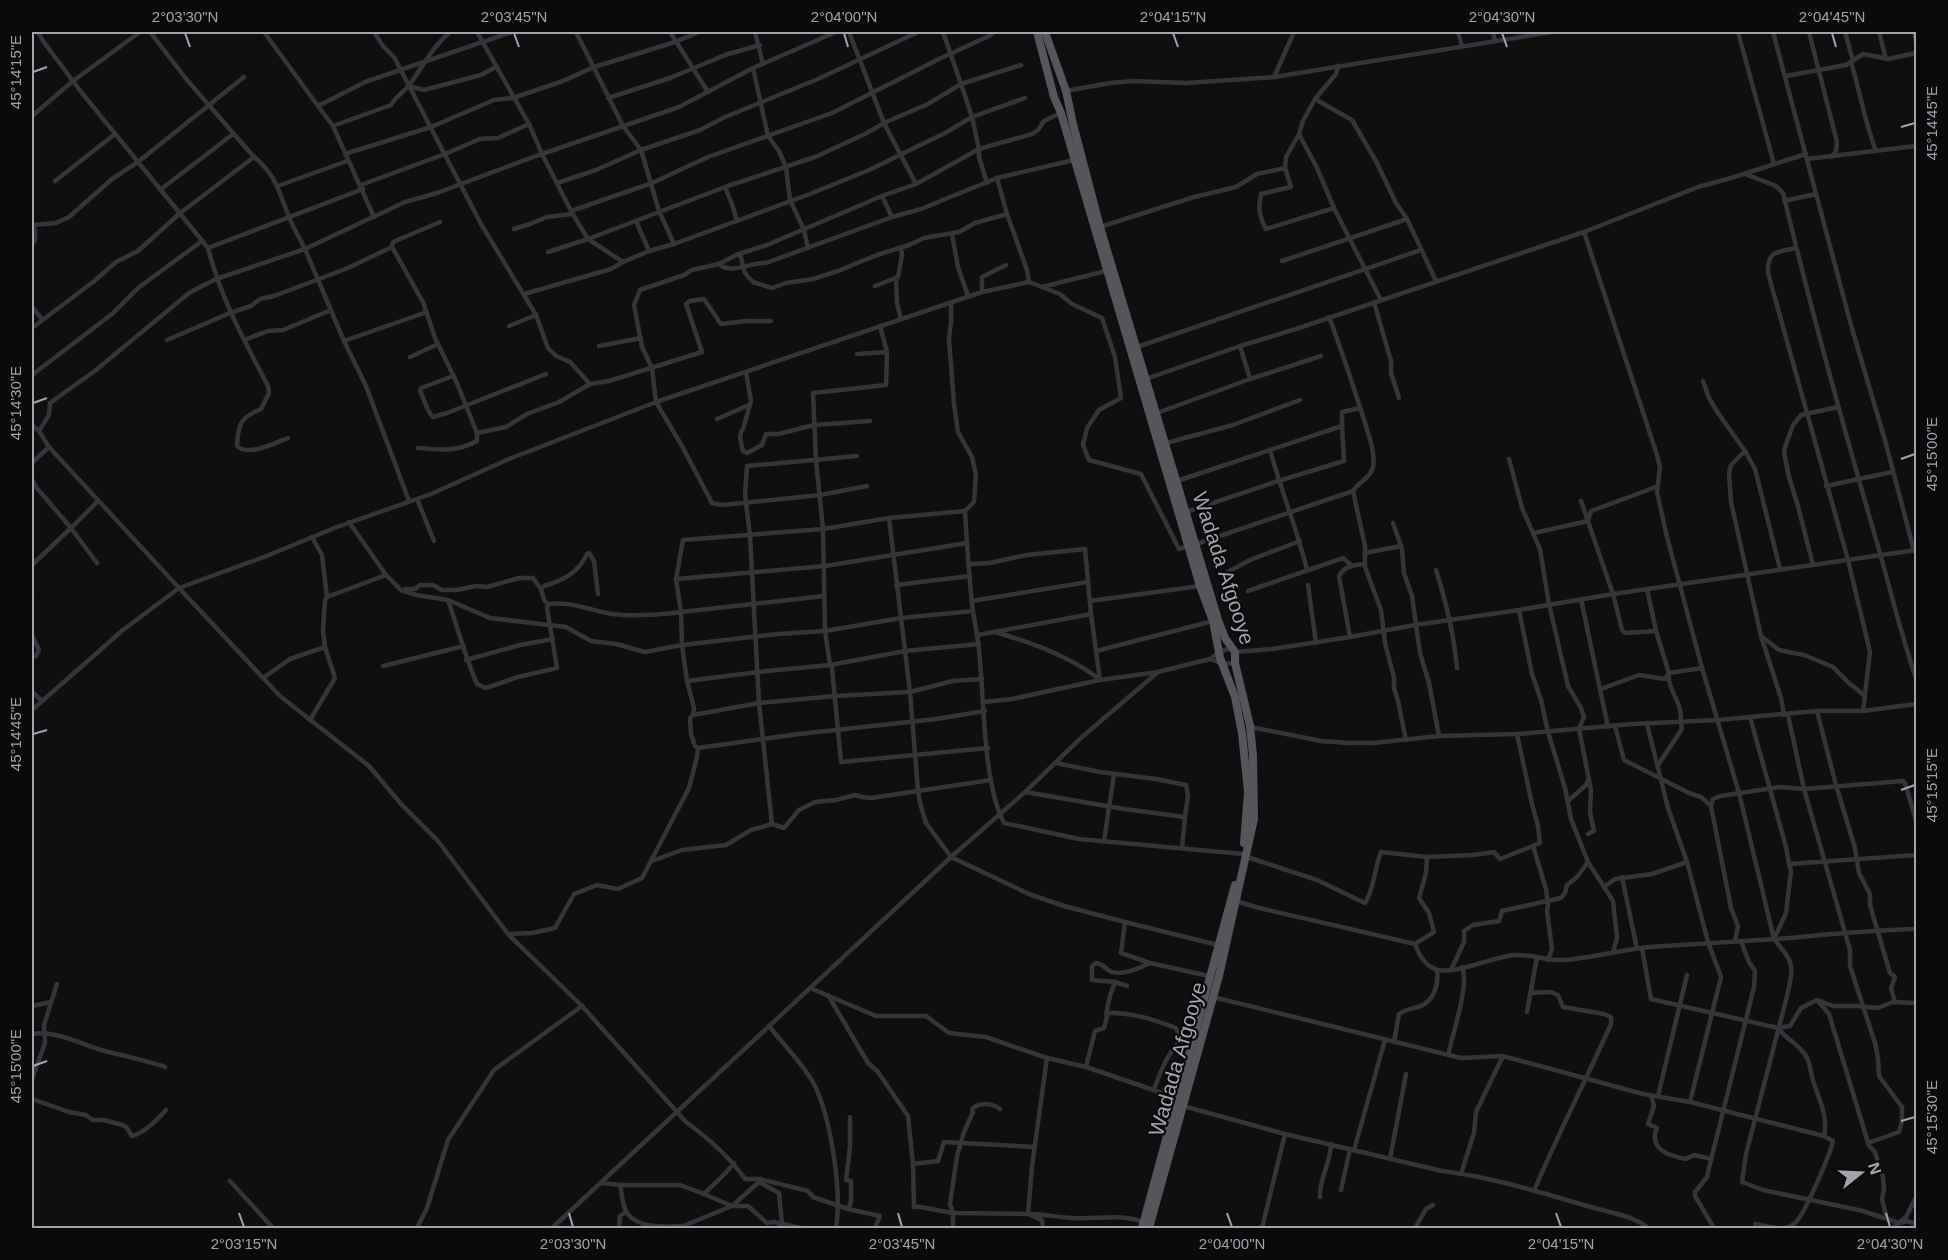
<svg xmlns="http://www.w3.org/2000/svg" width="1948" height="1260" font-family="Helvetica,sans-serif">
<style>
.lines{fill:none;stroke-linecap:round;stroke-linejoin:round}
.minor{stroke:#353539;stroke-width:4.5}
.trunk{stroke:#55565c;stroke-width:8}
.ticks{fill:none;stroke:#a2a3af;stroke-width:2}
.labels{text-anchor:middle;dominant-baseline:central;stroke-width:4.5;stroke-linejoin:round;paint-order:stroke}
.street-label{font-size:21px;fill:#a2a3af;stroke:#0a0a0b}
.neatline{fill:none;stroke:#a2a3af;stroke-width:2}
.ticks-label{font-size:15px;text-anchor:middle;fill:#a2a3af}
</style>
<rect width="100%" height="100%" fill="#0f0f10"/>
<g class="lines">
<g class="minor">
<path d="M38,32L43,41L82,93L208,248C221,299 244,340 268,386L269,393L261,409C240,418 238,424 237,446C248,457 275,443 288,438"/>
<path d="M150,32L187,80L254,157C277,175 279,194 290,219C294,229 300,239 305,249L405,202L437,193L536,156L679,107L753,68L836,32"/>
<path d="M264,32L318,106L365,82L512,32"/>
<path d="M374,32L383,46L394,57L481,224L536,315L548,348L556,356L570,362L590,384"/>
<path d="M477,32L529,124L542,154L571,211L588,239L623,262L649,251L674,244L810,194L869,170L945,133L972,117L1025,98"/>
<path d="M576,32L623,126L641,150L659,211L674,244"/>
<path d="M670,32L708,92"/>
<path d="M755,32L763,64"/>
<path d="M849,32L884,123L916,184"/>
<path d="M1458,32L1462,46"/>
<path d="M1493,32L1495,41"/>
<path d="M1738,32L1774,164"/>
<path d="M1773,32L1851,325L1886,444L1914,551"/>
<path d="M1809,32L1837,142L1836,151L1832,157"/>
<path d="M1845,32L1853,61"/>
<path d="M1879,32L1886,59"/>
<path d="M1914,32L1916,42"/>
<path d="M1851,62C1860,92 1865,123 1876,151"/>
<path d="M1021,65L961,84L972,117L979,149L1032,134L1038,130L1044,121L1061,113"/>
<path d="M753,68L768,136L779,151L786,167L790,200L804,230L808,248"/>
<path d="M1786,76L1846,65L1863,54L1888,59L1916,53"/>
<path d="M1274,77L1294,32"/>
<path d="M408,86L424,90L481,75L496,67"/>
<path d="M1066,91L1110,83L1133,81L1186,83L1274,77L1552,32"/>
<path d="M608,98L670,78L725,55L760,45"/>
<path d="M1315,99L1352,120L1377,163L1396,203L1407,219L1436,281"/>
<path d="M318,106L333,126L374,217"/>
<path d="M32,116L73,81L140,32"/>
<path d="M333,126L391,105C396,96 404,92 410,84C423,66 433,46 450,32"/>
<path d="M1299,134L1317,168L1334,208L1381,300"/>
<path d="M345,154L431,127L494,100L513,98L563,81L594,67L675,42L699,32"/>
<path d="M1807,159L1916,146"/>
<path d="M1745,174L1776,186L1783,193C1810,306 1841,418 1873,529C1888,579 1899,629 1916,678"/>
<path d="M55,181L115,134"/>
<path d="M557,183L596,170L641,150L700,130L725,117L818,79L918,32"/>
<path d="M361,185L445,154L480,139L498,138L529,124"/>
<path d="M278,186L347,161"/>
<path d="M725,187L732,204L737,221"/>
<path d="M160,190L233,134"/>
<path d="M1784,201L1816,194"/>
<path d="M1334,208L1266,229C1259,216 1258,208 1261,194L1291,187L1285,168L1286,157L1299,134L1303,121L1315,99L1336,74L1338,66"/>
<path d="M571,211L652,183L708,157L832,113L939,59L989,36L994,32"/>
<path d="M1007,214L1027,270L1029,282"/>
<path d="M892,217L921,209L997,178L1074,160"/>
<path d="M636,221L649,251"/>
<path d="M33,225L56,223L69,217L112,179L138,162L244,77"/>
<path d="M1100,227L1194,197L1236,187L1257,174L1285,168"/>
<path d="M514,229L530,224L547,217L572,214"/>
<path d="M1584,232L1657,455L1660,467L1657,492L1667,537L1702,668L1739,793L1774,939C1795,965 1794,964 1787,996L1746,1154L1742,1182L1763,1190L1863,1211L1899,1223L1907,1221L1916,1224"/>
<path d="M952,234L958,267L968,296"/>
<path d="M32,244L35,241V230L33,225"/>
<path d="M392,247L423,302L435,338L456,381L477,433V441C457,452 439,450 418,448"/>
<path d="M208,248L363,189"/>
<path d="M1796,248C1778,252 1767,250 1768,273L1848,560L1870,652L1863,711"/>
<path d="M548,252L588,239L725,187L815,157L865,134L884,123L928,104L961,84L943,32"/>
<path d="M740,254L745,273L748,277L753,282L772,288L786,283L813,279L838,271L877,255L909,245L924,238L959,232L975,223L1007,214L997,178"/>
<path d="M1282,261L1407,219"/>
<path d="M719,264C731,275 751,262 766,263L892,217L882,196L916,184L979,149V157L987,183"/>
<path d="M896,279L897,303L901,319"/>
<path d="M875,286L898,277L902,255L901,248"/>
<path d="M1042,287L1060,294L1072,304L1102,318L1115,357L1121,398L1099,410L1087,428L1083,445L1089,460L1141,474L1179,549L1188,546"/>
<path d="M982,292V277L1006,265"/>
<path d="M524,294L611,269L623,262"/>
<path d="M1374,302L1391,361V373L1399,398"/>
<path d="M951,303V321L949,339L954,404L958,432L972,457L976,475L974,502L965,511"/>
<path d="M32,307L42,319"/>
<path d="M1329,317C1341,348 1351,380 1362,413C1366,428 1376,451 1373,467C1371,478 1358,482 1353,491L1365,546V567L1381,610L1385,643L1394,678V688L1398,701L1406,740"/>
<path d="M509,326L536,315"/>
<path d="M880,326L887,352L886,385L813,393L816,460L823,529L825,631L830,665L832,668L841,762L988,748"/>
<path d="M32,328L93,282L116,262L138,251L179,214L254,157"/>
<path d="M167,340L230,313L251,306L260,299L274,296L348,268L392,247L393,242L440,222"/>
<path d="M244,340L268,331L283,330L331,310"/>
<path d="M344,341L366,386L409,501"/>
<path d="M599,346L641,338"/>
<path d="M1240,346L1250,379"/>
<path d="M1137,347L1421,250"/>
<path d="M857,354L887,352"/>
<path d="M410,357L438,344"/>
<path d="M746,372L751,401L743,429L741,432L740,438L743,451L747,453L762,445L766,434H778L814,425L870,421"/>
<path d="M32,375L112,314L138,288L202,241"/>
<path d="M453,376L421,388L420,391C425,400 426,410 433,417L447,413L546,374"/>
<path d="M1146,379L1240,346L1296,329L1584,232L1698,187L1731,178L1806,154"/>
<path d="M1703,381L1709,398L1718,413L1745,451L1755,469L1780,569"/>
<path d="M1157,413L1250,379L1321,356"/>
<path d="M717,419L749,405"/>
<path d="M32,425L39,431"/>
<path d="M477,433L506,427L527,414L559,402L590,384L609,381L702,352L686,304L690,301L704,299L721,324L746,321H771"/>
<path d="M1166,443L1233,425L1300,400"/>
<path d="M1270,450C1281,490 1297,529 1307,570"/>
<path d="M1745,451L1731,465L1729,473L1731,502L1761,636L1781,698L1784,715"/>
<path d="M1509,459L1522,508L1540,549L1549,604L1568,686L1581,708L1584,717L1579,729L1591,790L1590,812L1594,831L1588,834"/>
<path d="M32,463L49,447"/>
<path d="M32,479L36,487L71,528L32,565"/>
<path d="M1177,481L1342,426V412L1360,408"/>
<path d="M867,486L820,495L722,505L712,503L682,446L656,402L652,368L642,347L634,305L640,290L684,275L692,270L719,264L736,255L767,245L882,196"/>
<path d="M1826,486L1892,472"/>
<path d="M417,499L434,541"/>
<path d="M1581,501L1613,594L1622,630L1625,633L1656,631"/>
<path d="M1186,512L1278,481L1344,461L1342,426"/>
<path d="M349,522L386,575L401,590L416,595L448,600L490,618L566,627L591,641L616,644L645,652L682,645L687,681L758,672L830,665L905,651L979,644"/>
<path d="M1393,523L1402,549L1404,573L1412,596L1420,653L1429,683L1439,736"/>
<path d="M1534,533L1588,521L1591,511L1656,487"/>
<path d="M312,537L322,555L327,597"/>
<path d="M1196,544L1353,491"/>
<path d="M1365,553L1401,546"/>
<path d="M97,563L71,528L98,501"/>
<path d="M969,564L989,563L1027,555L1085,549L1091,614L1100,680C1073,658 1030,642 995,632"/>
<path d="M1813,565L1798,506L1789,477L1784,453L1785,447L1793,425L1801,415L1838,407"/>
<path d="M1436,570C1446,602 1454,634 1457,668"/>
<path d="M1222,575L1250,560L1300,541"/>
<path d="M676,579L683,540L823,529L889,518"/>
<path d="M896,585L970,576"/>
<path d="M1308,585L1316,643"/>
<path d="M405,589H415L420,585H433L442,590H457L476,586L487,587L519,578H533L541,589L544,600L548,604C572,601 588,610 612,614C635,617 657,615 681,612L676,579L825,566L967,543"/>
<path d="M541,589L544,586C564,580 578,573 587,554L589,553L594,561L598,594"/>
<path d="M1647,589L1656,631L1669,673C1667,685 1677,697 1680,710C1682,716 1680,722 1682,729L1658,765"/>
<path d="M1248,591L1343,558L1352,566"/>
<path d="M32,594V598"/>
<path d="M824,596L681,612L682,645L778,634L825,631L901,618L973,611"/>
<path d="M1581,599L1608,727"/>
<path d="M448,600C458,628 465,657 477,684L486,688L518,677L557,668L547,608L548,604"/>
<path d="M972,601L1088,582"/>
<path d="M1090,601L1200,586"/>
<path d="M1519,610L1532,674L1541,700L1548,732L1565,788L1571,819L1588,862L1613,901L1617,938L1613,952"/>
<path d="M32,635L39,650L36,656L32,657"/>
<path d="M978,635L1091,614"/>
<path d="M1761,636L1779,650L1804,655L1833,667L1849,683L1865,696"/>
<path d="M1350,637L1339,576C1344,566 1355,565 1365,564"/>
<path d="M1096,651L1213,621"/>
<path d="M1235,652L1272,649L1350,637L1415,625L1519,610L1613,594L1916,550"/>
<path d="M1210,659L1223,664L1235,663"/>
<path d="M466,660L520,645L553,639"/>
<path d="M383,666L464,646"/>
<path d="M263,678L290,659L325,647"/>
<path d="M1601,689L1639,675L1665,679L1669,673L1702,668"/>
<path d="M32,692L42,701"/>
<path d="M983,702L1012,699L1100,680L1158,672L1210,659L1219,652L1231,648"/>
<path d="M32,710L123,630L179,588L49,447L39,431L49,415L50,403L96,370L189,293L216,279L305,249L344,341L427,312"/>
<path d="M1817,711L1836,785L1855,848L1859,873L1870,894V905L1887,963L1890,973L1895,977L1891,988L1895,1002"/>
<path d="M693,715L759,703L835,696L910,692L953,681L982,679"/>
<path d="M1788,715L1804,789L1850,950V966L1875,1043L1878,1058L1879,1076L1902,1107V1121L1899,1132L1868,1143"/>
<path d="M1750,717L1786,847L1789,864"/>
<path d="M310,720L335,678L325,647L323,631L325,600L327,597L386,575"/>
<path d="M1647,724L1668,808L1687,862L1708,942L1721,977L1690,1102"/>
<path d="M1615,726L1624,760L1689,793L1701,797L1711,806"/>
<path d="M1251,727L1321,741L1349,743H1373L1439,736L1517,734L1632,724L1718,720L1817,711H1863L1916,704"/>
<path d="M1517,734L1532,804L1538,826L1540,843L1500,859L1494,852L1473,855L1427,857L1426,873L1419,898L1429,913L1434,932L1415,944C1419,955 1425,967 1438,970C1458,974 1492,957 1514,955C1531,954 1546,961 1563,960C1592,958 1620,950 1649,947C1691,944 1733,942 1776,939C1823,935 1869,930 1916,929"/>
<path d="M698,748L799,734L936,719L985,711"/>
<path d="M1056,763L1100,772L1156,779L1186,785L1188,795L1185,817"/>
<path d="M1025,792L1124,809L1185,817L1182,848"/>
<path d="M1568,801L1586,785L1588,780"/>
<path d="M772,824L759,703L750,536L745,494L747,466L857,456"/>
<path d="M1104,841L1114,774"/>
<path d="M1533,846L1546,889L1548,905L1547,911L1552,949L1548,960"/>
<path d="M1247,857L1317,880L1365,903C1375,887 1374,869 1381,852L1427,857"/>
<path d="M652,861L682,850L726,845L751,830L772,824L784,828L799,810L815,802L836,800L855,795L862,797L871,798L991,780"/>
<path d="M1622,877L1637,949"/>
<path d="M1604,887L1615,879L1652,874L1687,862"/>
<path d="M1236,901L1259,908L1415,944"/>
<path d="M1125,922L1218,945"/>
<path d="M508,934L532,933L555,928L574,894L597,885L618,889L642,878L689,788L697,757L698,748L695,746L691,734L690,718L693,715L694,708L687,681"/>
<path d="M1774,939L1786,913L1791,871L1789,864L1916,855"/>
<path d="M1735,941L1738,926L1731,908L1711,806L1713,799L1720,796L1780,787L1804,789L1903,781L1905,783L1916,821"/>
<path d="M1642,948L1651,999L1778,1028L1790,1026L1801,1008L1817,1000L1833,1006H1857L1878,1008L1893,1002L1916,1003"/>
<path d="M1452,968L1464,942V931L1473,925L1499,921L1502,911L1506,910L1561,898L1565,893L1567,885L1577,877L1588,862"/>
<path d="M1209,976L1150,963L1121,953L1125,922L1064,906L1029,894L951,857L926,823L920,803L918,791L910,692L889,518L965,511C967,545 969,579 973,612C976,628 979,645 980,661C984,705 984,786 1004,823L1079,839L1243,854"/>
<path d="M1115,982L1092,980V966L1096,963C1103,964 1103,966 1108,970C1119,978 1140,968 1150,963"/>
<path d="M810,988L876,1016H926L949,1033L986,1037L1047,1058L1086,1067L1177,1098"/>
<path d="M1530,993L1551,992L1558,995L1563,1007L1604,1014L1611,1017V1024C1586,1080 1558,1134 1534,1191"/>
<path d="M828,995L868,1063L878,1072L908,1116L913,1164L914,1207H920L953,1213L1028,1214L1032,1166L1047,1058"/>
<path d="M1213,997L1461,1058L1503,1056L1643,1094L1690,1102L1824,1136L1833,1141C1830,1155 1805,1213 1796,1222C1792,1226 1788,1228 1783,1228"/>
<path d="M1819,1002L1829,1014L1869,1146L1875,1152L1883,1177L1884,1190L1882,1199L1887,1219"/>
<path d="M32,1006L51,1002"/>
<path d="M1527,1012L1537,957"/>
<path d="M1106,1014L1110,996L1115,982L1127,986"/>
<path d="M769,1026C783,1044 804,1065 814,1084C831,1118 842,1191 836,1228"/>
<path d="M1778,1028C1785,1038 1795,1042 1802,1051C1809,1057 1810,1068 1812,1077C1817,1096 1829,1115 1824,1136"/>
<path d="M32,1034C56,1030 82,1045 105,1051C125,1056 145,1060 165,1067"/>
<path d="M1394,1042L1399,1014C1407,1008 1409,1010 1418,1007C1434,1002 1439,985 1437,970"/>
<path d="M1448,1055C1452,1036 1470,984 1462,967"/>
<path d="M1086,1067L1095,1031L1104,1028L1108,1013C1132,1012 1154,1020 1176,1028L1182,1040L1191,1045"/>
<path d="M32,1079L45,1043L44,1025L57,984"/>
<path d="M1154,1089C1161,1071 1167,1053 1182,1040"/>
<path d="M1651,1095L1654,1106L1648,1124L1657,1128C1648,1149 1669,1156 1686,1159L1694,1155L1712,1159"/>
<path d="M1658,1096L1687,975"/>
<path d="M32,1099L69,1112L86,1115L93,1120H104L122,1125L126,1127L132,1136C144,1133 158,1119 166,1110"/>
<path d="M1183,1106L1285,1134L1442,1171C1491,1177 1540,1192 1587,1206C1607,1212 1632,1215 1648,1228"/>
<path d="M850,1117V1147L846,1180L851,1181V1202L848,1209L880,1216L875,1228"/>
<path d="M1354,1150L1385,1040"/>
<path d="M1390,1159L1406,1074"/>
<path d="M913,1164L938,1161L944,1142L1035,1147"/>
<path d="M1461,1174L1474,1133L1476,1112L1503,1056"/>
<path d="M760,1179L808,1191L813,1197L848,1209"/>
<path d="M230,1181L273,1228"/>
<path d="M602,1183L620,1185H680L704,1194C714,1184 725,1175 734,1163"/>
<path d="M620,1185C622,1193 622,1206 627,1213C638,1229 666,1227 683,1226L732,1206L759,1182"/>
<path d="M1341,1190L1350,1149"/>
<path d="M704,1194L732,1206H748L767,1223L774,1222L801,1228"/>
<path d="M1320,1197C1319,1178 1331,1163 1331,1144"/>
<path d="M1755,1224L1775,1228"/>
<path d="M417,1228L427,1208L448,1140L494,1070L582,1006"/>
<path d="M552,1228L951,857L1025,792L1082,737L1158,672"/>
<path d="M619,1228L620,1216L626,1212"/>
<path d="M778,1228L782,1224L779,1193L759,1182L760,1179H745C729,1156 708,1138 686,1122L582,1006L508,934L438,841L402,805L369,766L280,696L179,588L264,557L337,527L431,494L509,459L656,402L982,292L1029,282L1042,287L1106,271"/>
<path d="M953,1228V1213L950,1204L957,1156L964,1132L973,1112L972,1109C980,1102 992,1103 1000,1109"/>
<path d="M1043,1228L1042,1220L1028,1214C1043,1214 1057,1217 1072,1218C1095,1220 1121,1213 1143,1222"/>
<path d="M1262,1228L1285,1134"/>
<path d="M1415,1228L1426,1209L1433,1205"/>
<path d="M1714,1228L1695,1196V1192L1707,1177L1709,1168L1754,987L1755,971L1749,962L1741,941"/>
<path d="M1893,1228L1906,1217L1916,1197"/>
</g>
<g class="trunk">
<path d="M1037,32L1054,97L1061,113L1200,586L1213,621L1220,658L1235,697L1242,733L1248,792L1244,843"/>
<path d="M1045,32L1066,91L1073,124L1100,227L1218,620L1225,638L1235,652V663L1250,726L1253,755L1254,819L1219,976L1149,1228"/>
<path d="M1142,1228L1235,885"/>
</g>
</g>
<path class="ticks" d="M185,33L190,47M514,33L519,47M844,33L848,47M1173,33L1178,47M1502,33L1507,47M1832,33L1836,47M33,72L47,67M1901,127L1915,123M33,403L47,398M1901,459L1915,454M33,734L47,730M1901,790L1915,785M33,1066L47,1061M1901,1121L1915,1117M239,1213L244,1227M569,1213L573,1227M898,1213L902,1227M1227,1213L1232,1227M1556,1213L1561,1227M1886,1213L1890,1227"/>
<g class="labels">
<g class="street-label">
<text transform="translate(1224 568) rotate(72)">Wadada Afgooye</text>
<text transform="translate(1177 1059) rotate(-74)">Wadada Afgooye</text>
</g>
</g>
<rect width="1948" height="1260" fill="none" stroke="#0a0a0b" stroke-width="66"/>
<g transform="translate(1861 1173) rotate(72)" stroke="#0a0a0b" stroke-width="4.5" paint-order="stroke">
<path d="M0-4.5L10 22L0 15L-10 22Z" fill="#a2a3af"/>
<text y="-9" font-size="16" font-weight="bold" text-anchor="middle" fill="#a2a3af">N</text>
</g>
<rect x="33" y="33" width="1882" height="1194" class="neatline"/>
<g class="ticks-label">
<text x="185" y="22">2°03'30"N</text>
<text x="514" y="22">2°03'45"N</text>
<text x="844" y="22">2°04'00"N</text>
<text x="1173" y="22">2°04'15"N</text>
<text x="1502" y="22">2°04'30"N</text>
<text x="1832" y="22">2°04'45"N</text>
<text transform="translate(16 72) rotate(-90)" y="5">45°14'15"E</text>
<text transform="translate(1932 123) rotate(-90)" y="5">45°14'45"E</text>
<text transform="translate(16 403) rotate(-90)" y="5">45°14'30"E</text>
<text transform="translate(1932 454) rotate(-90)" y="5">45°15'00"E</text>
<text transform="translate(16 734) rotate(-90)" y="5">45°14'45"E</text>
<text transform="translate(1932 785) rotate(-90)" y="5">45°15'15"E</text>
<text transform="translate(16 1066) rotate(-90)" y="5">45°15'00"E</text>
<text transform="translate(1932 1117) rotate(-90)" y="5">45°15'30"E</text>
<text x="244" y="1249">2°03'15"N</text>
<text x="573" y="1249">2°03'30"N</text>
<text x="902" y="1249">2°03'45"N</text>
<text x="1232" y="1249">2°04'00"N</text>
<text x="1561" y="1249">2°04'15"N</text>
<text x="1890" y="1249">2°04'30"N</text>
</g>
</svg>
